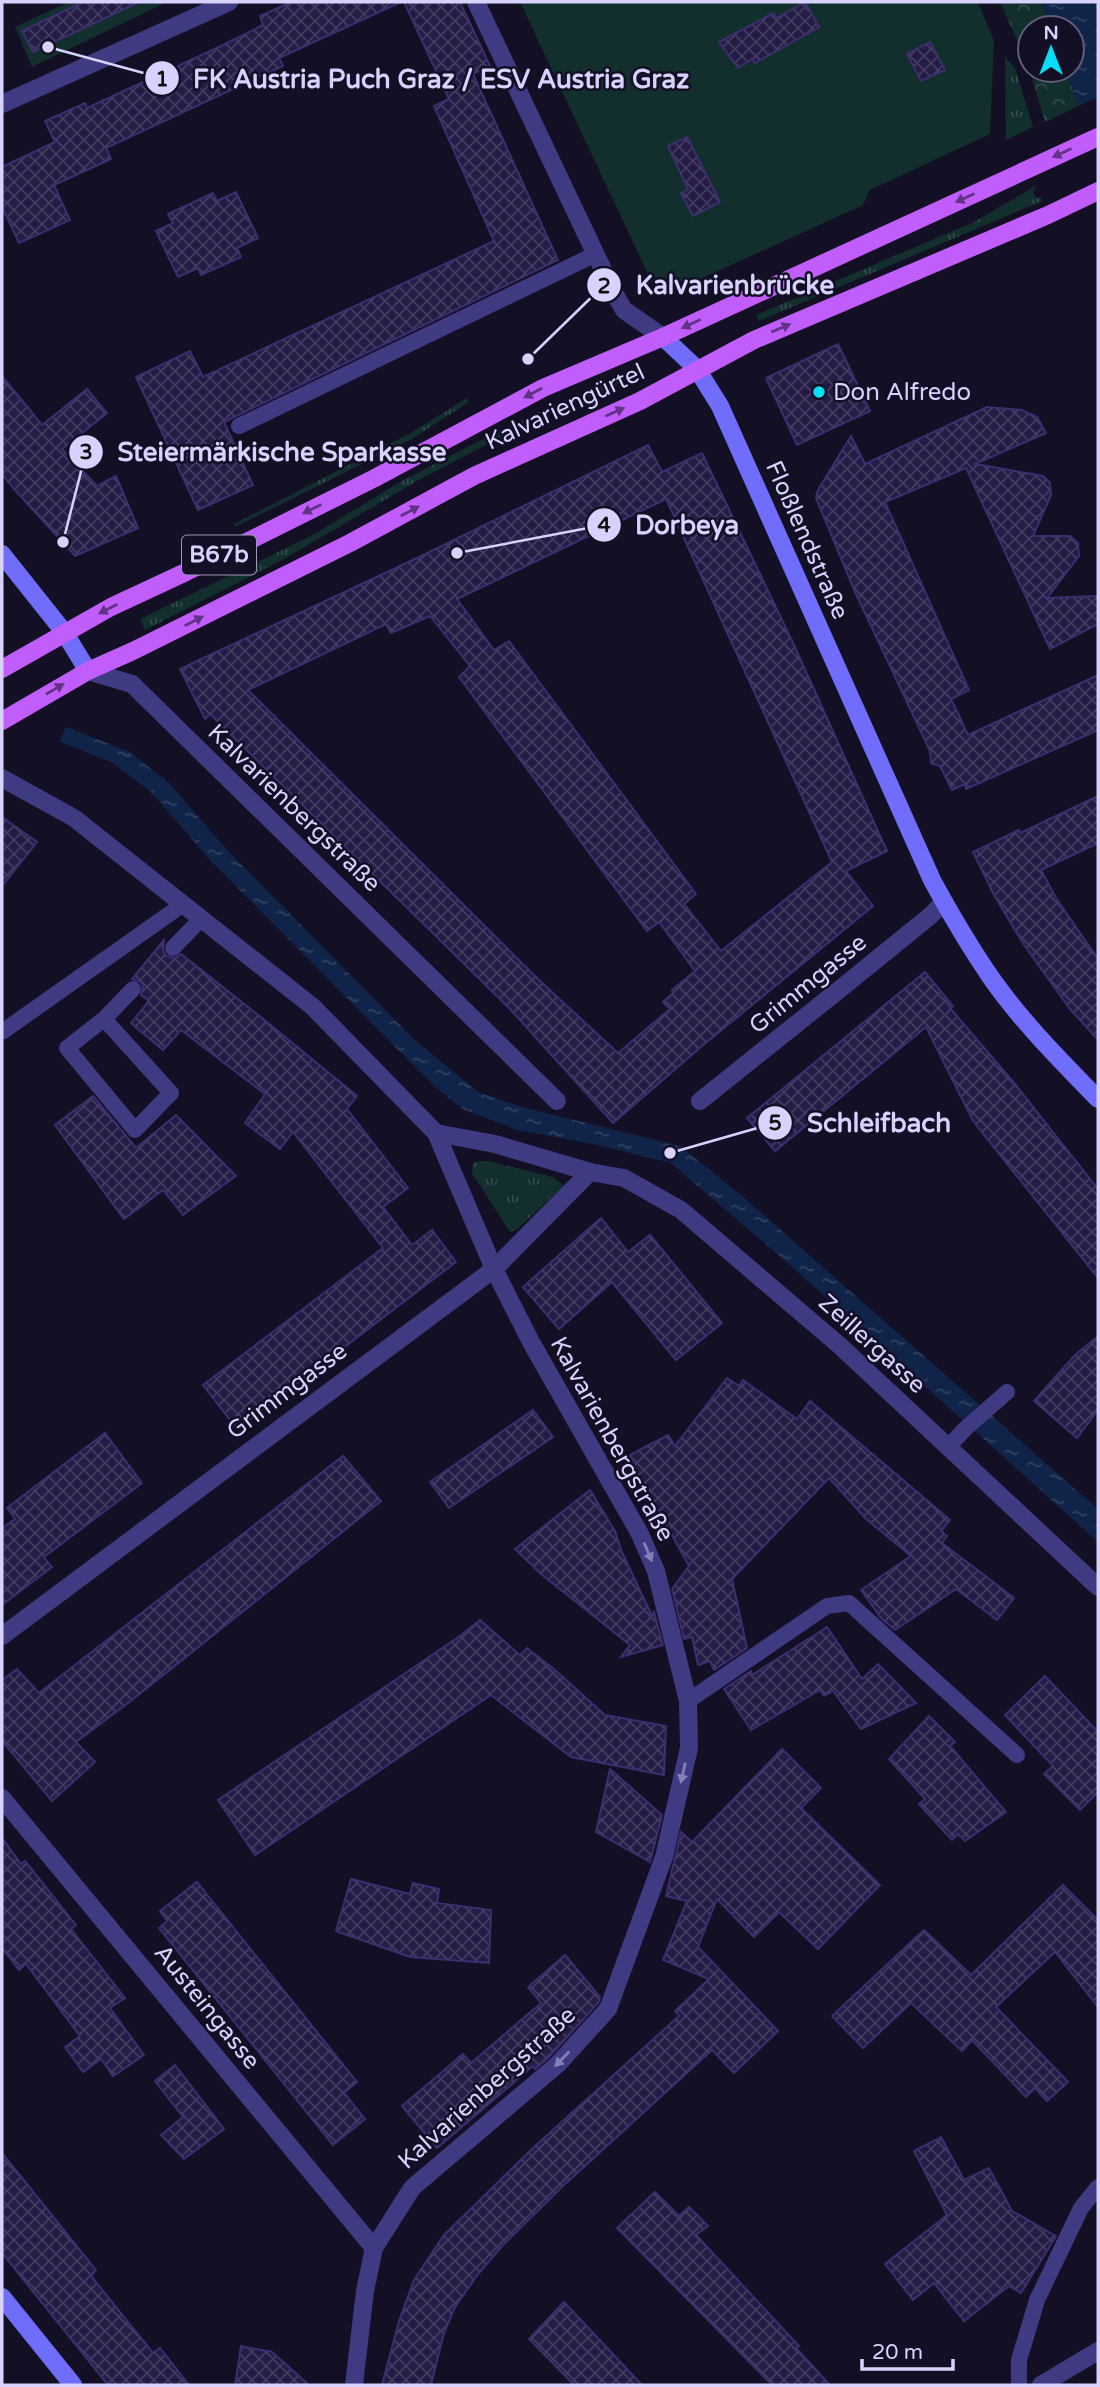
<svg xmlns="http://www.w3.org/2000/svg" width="1100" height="2387" font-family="'Varela Round',sans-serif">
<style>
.grass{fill:url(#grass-tufts)}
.forest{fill:url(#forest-crowns)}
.garden{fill:#122e2d}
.water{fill:url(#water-ripples)}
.pier{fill:#130f24}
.building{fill:url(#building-cross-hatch);stroke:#3c2e70;stroke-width:2;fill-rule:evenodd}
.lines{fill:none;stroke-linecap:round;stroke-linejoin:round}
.lane{stroke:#3e3b82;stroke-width:16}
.street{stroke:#3e3b82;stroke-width:18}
.secondary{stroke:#716dfb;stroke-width:18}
.primary{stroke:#c15dfb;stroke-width:18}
.oneway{fill:#613285}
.oneway2{fill:#837fba}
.poi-dot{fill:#06ddf7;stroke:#130f24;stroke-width:2.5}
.labels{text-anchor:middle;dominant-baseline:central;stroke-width:5;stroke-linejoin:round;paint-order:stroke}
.shield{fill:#130f24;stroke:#9d98bd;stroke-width:2}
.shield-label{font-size:23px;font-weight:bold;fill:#d8d3fe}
.poi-label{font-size:24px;fill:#d8d3fe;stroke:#130f24;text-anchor:start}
.street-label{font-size:24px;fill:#d8d3fe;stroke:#130f24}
.leader{fill:none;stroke:#d8d3fe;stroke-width:2.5}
.callout-dot{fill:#d8d3fe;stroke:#130f24;stroke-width:2.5}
.mark-label{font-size:21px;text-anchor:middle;font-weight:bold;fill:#111}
.callout-label{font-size:26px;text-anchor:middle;font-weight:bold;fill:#d8d3fe;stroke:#130f24;stroke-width:5;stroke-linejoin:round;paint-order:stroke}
</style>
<defs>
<pattern id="grass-tufts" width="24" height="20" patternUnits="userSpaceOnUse" patternTransform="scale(1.75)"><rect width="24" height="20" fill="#122e2d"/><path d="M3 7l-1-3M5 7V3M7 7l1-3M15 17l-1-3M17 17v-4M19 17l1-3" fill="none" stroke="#344b4c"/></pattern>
<pattern id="forest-crowns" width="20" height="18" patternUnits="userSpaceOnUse" patternTransform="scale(1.75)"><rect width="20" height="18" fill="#122e2d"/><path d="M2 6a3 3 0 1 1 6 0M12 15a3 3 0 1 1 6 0" fill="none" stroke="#344b4c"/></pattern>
<pattern id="water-ripples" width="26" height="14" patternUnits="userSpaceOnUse" patternTransform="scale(1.75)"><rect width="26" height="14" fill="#0f2448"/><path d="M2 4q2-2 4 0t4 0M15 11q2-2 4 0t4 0" fill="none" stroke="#314363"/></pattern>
<pattern id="building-cross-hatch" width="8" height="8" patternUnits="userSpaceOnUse" patternTransform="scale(1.75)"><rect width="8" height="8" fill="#241c45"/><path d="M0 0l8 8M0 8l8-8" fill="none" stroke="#433c61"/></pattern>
</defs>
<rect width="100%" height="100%" fill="#130f24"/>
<g class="grass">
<path d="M1005,57L1015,68L1033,127L1006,140Z"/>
<path d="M1037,185L1033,192L1036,198L1041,197L1042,201L759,321L756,315L976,221Z"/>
<path d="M617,377L620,383L503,436L417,481L286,558L145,630L140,619L311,536L402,481L502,429Z"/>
<path d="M467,398L469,402L410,440L235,527L234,524L409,434Z"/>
<path d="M479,1161H488L553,1177L564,1186L516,1230L510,1232L472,1173L473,1164Z"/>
</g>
<path class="forest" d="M1000,2H1041L1051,28H1030V70H1066L1079,106L1045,122L1028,65Z"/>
<g class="garden">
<path d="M69,2H167L32,67L15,27Z"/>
<path d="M520,2H978L994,41L990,134L870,190L863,205L698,280L656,291Z"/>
</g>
<g class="water">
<path d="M1041,2H1098V162L1066,70H1072V28H1051Z"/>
<path d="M66,727L130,752L170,784L228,851L415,1040L478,1092L522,1107L680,1146L742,1196L1098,1509V1542L791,1266L671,1163L593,1144L517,1130L463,1109L435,1087L211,861L151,792L113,763L59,741Z"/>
</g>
<path class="pier" d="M1098,97V155L1093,157L1076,107Z"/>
<g class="building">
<path d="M83,2H139L33,52L22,31Z"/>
<path d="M291,2H401L279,58L283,66L106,148L111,159L54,185L70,220L19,243L2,207V167L55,142L45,121L85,103L87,108L223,45L263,25L260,16Z"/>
<path d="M404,2H460L490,66L473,74L558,260L224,422L253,485L198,510L136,377L190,351L203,377L494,241L434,106L449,99Z"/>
<path d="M805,2L819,27L755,63L752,59L738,68L719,42L773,13L777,18Z"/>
<path d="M930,42L945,70L921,81L907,54Z"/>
<path d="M687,137L720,202L693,216L681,193L688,189L668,146Z"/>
<path d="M236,192L258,238L237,248L241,257L201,275L198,268L178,277L156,231L173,223L168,214L213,193L217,201Z"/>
<path d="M838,344L870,411L797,445L766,378Z"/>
<path d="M2,376L42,425L87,389L107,413L62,449L97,486L116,476L138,528L75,556L14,489L2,474Z"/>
<path d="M987,407L1022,410L1037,417L1046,433L975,464L1043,476L1050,483L1051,495L1033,536H1070L1078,543L1079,556L1047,598L1098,596V624L1050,649L966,468L885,502L969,690L951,699L968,735L1098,675V730L966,789L965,784L952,790L940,766L931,763L930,751L855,592L816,498L818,490L851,436L865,464Z"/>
<path d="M648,445L662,472L702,453L794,645L887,851L846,871L873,906L702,1046L613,1123L510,1009L210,714L205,719L180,669L417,558ZM666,499L832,862L721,951L684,904L696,894L509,641L494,650L457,599ZM430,616L470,666L459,677L647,931L659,922L695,971L672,990L673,993L663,1002L670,1009L618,1053L539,980L248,690L386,624L391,633Z"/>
<path d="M1098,796V843L1041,870L1056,898L1098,959V1040L1070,1009L1024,945L994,895L973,852L1019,830L1020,833Z"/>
<path d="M2,817L37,842L2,886Z"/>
<path d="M164,940L163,950L166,956L175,958L181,954L262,1018L357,1096L347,1109L408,1188L383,1207L412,1245L432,1230L456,1262L237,1429L203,1385L383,1248L293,1132L280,1149L245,1123L265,1094L181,1030L163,1050L131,1023L149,1001L141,995L143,987L141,982L132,979Z"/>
<path d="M925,972L953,1006L950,1008L1015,1084L1098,1189V1278L973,1121L926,1027L775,1151L747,1118Z"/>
<path d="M93,1096L136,1148L176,1115L236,1176L183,1215L163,1190L124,1219L55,1125Z"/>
<path d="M601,1218L628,1252L650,1235L722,1323L676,1360L612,1282L559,1329L523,1287Z"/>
<path d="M1098,1336V1410L1077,1438L1034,1401L1075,1355Z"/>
<path d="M727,1378L739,1386L743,1380L797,1419L810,1401L950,1520L941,1531L947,1536L942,1543L1014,1598L997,1620L956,1589L895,1630L881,1618L861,1590L911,1556L866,1519L829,1478L732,1579L747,1648L714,1670L710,1661L698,1665L692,1637L684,1639L672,1589L689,1566L628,1456L668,1435L675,1446Z"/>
<path d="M533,1410L553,1437L449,1508L430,1482Z"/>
<path d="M105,1433L142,1483L44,1557L52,1567L2,1605V1528L15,1519L7,1508Z"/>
<path d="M343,1456L381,1501L132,1700L76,1742L95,1762L52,1801L2,1741V1680L17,1669L39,1693Z"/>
<path d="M590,1490L615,1531L621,1550L652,1616L654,1612L663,1645L621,1657L630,1645L541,1574L515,1549Z"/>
<path d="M480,1620L520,1655L527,1648L555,1670L605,1715L666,1726L664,1775L571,1757L491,1695L255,1855L218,1800L460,1636Z"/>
<path d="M827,1627L862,1679L878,1664L916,1703L861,1729L833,1691L824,1696L820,1690L751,1730L724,1689L751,1671L752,1675Z"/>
<path d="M1045,1676L1098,1732V1792L1080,1810L1044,1774L1053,1766L1005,1715Z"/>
<path d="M929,1716L955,1742L950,1746L1006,1812L965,1841L958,1834L952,1840L919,1804L925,1799L889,1759Z"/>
<path d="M782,1749L821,1788L801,1808L880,1885L818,1949L779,1912L754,1937L717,1899L698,1947L778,2031L734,2073L712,2050L563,2186L503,2245L478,2274L455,2307L444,2333L431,2385H382L399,2321L414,2280L444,2235L534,2147L679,2016L675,2011L709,1979L663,1960L687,1901L666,1896L681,1832L692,1842Z"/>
<path d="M610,1769L662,1815L650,1862L596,1832Z"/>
<path d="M2,1838L21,1864L25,1861L76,1925L71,1929L125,1998L110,2008L144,2055L113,2076L101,2059L83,2072L65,2047L80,2036L26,1964L19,1970L2,1948Z"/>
<path d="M351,1879L410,1894L413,1883L439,1889L437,1903L491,1910L489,1963L410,1957L336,1931Z"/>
<path d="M197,1882L357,2082L344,2093L365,2119L333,2145L159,1928L167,1921L160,1911Z"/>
<path d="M1063,1885L1098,1920V2007L1055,1952L996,2007L1068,2082L1047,2101L1035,2088L1026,2097L972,2040L962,2051L911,2003L863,2048L832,2016L924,1930L971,1975Z"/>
<path d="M565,1955L600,1997L598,2003L550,2056L535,2069L533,2066L437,2148L402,2106L463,2054L471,2063L541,2003L528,1987Z"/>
<path d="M175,2065L224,2129L184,2159L161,2135L183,2117L155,2081Z"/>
<path d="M941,2137L964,2180L989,2168L1012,2211L1056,2236L1021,2293L1009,2286L964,2321L934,2283L913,2300L885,2264L947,2215L914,2151Z"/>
<path d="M2,2153L96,2270L91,2276L153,2353L160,2348L189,2385H108L2,2253Z"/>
<path d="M655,2192L679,2216L689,2207L708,2226L696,2235L799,2346L796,2348L830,2385H772L617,2228Z"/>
<path d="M564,2302L642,2385H574L529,2339Z"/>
<path d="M241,2346L272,2352L309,2385H235Z"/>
</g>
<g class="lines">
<g class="lane">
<path d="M239,426L596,254"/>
<path d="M173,948L200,920"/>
<path d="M104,1019L171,1093L135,1130L67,1048L104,1019L133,989"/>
<path d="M2,1032L182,905"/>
<path d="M948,1447L966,1428L1007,1392"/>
<path d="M688,1701L827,1606L849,1603L1017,1755"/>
<path d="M1019,2385V2360L1037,2300L1081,2208L1098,2187"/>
</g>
<g class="street">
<path d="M476,2L614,293L624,310L663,337"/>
<path d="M2,104L229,2"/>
<path d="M88,671L132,684L557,1101"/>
<path d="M2,778L74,818L313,1007L436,1133L494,1269L531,1342L640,1534L656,1571L688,1701L689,1748L664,1857L608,2009L558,2064L412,2188L374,2248L365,2291L354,2385"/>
<path d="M700,1101L845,985L930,916L944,902"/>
<path d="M436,1133L495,1144L590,1172L624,1178L681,1210L839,1345L1098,1587"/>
<path d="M2,1636L494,1269L590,1172"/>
<path d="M2,1798L374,2248"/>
<path d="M1041,2385L1098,2351"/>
</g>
<g class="secondary">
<path d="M663,337L697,369L720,406L932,880C951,915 971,949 994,982C1024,1024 1062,1062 1098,1099"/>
<path d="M2,554L64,632L88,671"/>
<path d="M2,2297L73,2385"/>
</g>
<g class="primary">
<path d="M2,669L111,607L186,572L373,479L543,388L663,337L1098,137"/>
<path d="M2,721L88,671L133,651L350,543L474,476L640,401L754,340L1048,215L1098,191"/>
</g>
</g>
<defs><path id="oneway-solid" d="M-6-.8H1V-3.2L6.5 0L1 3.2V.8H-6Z" transform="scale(1.75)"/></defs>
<g class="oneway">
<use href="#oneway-solid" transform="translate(1062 153) rotate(155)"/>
<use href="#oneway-solid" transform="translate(965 198) rotate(155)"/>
<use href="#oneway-solid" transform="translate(691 324) rotate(155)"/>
<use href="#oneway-solid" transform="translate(781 328) rotate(-23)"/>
<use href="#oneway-solid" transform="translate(533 393) rotate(152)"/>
<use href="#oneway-solid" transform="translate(615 412) rotate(-24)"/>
<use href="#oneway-solid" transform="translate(312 509) rotate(154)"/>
<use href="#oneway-solid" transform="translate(410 511) rotate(-28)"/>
<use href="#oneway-solid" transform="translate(108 609) rotate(153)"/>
<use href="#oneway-solid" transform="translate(194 621) rotate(-27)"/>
<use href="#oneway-solid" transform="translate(55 689) rotate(-30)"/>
</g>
<g class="oneway2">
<use href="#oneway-solid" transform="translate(648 1552) rotate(67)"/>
<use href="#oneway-solid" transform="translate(683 1773) rotate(103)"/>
<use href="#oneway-solid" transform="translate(562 2059) rotate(134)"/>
</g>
<circle class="poi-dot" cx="819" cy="392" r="7"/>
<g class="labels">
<rect class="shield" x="182" y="535.5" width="74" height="39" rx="5"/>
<g class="shield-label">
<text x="219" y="555">B67b</text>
</g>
<g class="poi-label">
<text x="833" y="392">Don Alfredo</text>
</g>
<g class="street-label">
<text transform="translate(565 407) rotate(-25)">Kalvariengürtel</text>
<text transform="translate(807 540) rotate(66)">Floßlendstraße</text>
<text transform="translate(294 808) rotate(44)">Kalvarienbergstraße</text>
<text transform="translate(808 984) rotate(-39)">Grimmgasse</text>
<text transform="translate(872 1344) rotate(42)">Zeillergasse</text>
<text transform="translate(287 1391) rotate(-37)">Grimmgasse</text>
<text transform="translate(612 1439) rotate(61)">Kalvarienbergstraße</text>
<text transform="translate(207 2007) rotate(51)">Austeingasse</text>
<text transform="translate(487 2088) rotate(-42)">Kalvarienbergstraße</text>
</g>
</g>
<path class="leader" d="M48 47L162 78M528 359L604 285M63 542L86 452M457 553L604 525M670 1153L775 1123"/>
<g class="callout-dot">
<circle cx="48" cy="47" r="7"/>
<circle cx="528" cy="359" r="7"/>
<circle cx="63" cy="542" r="7"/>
<circle cx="457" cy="553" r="7"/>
<circle cx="670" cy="1153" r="7"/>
<circle cx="162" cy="78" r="18"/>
<circle cx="604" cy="285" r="18"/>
<circle cx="86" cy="452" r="18"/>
<circle cx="604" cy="525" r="18"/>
<circle cx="775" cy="1123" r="18"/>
</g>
<g class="mark-label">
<text x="162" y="86">1</text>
<text x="604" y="293">2</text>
<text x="86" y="459">3</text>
<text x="604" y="532">4</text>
<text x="775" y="1130">5</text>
</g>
<g class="callout-label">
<text x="441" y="88">FK Austria Puch Graz / ESV Austria Graz</text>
<text x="735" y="294">Kalvarienbrücke</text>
<text x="282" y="461">Steiermärkische Sparkasse</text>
<text x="687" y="534">Dorbeya</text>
<text x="879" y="1132">Schleifbach</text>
</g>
<rect width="1100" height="2387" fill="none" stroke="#d8d3fe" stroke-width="7"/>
<g transform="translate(1051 49)"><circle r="33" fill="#130f24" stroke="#625d7b" stroke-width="2"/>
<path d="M0-5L12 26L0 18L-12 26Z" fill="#06ddf7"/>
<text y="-10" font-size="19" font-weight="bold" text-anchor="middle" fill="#d8d3fe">N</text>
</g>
<path d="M862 2359v10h91v-10" fill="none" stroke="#d8d3fe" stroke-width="3.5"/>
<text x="872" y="2359" font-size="21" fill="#d8d3fe" stroke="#130f24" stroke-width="5" paint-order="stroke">20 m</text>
</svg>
